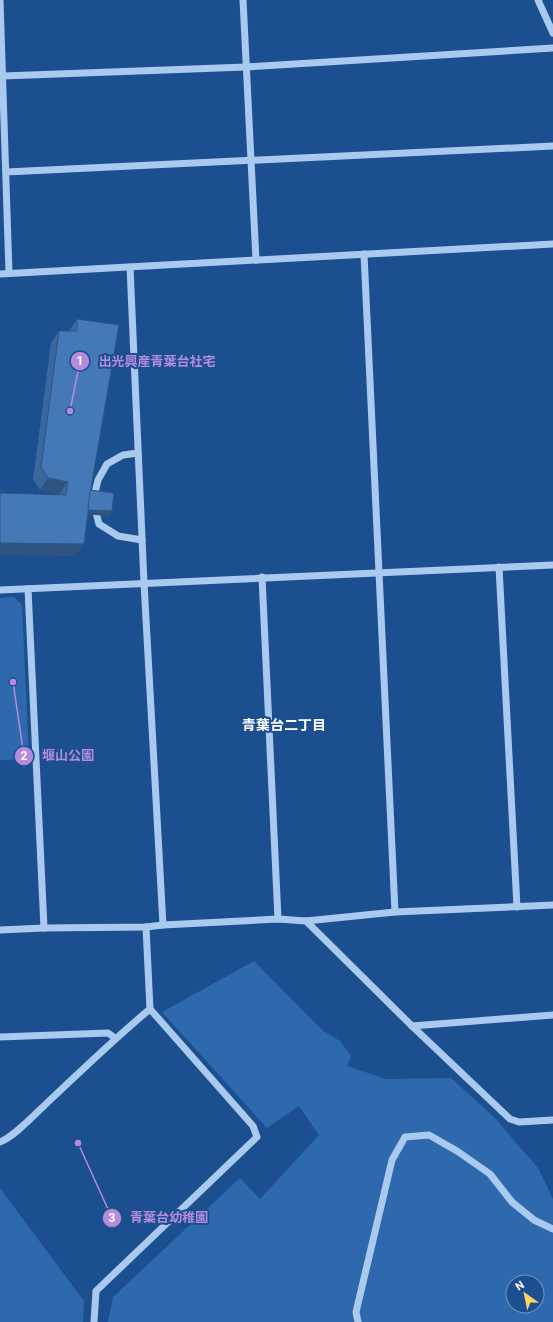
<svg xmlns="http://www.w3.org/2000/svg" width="553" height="1322" font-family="Roboto,'Noto Sans JP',sans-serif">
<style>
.green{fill:#2e69ad;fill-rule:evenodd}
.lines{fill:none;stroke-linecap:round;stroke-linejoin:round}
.minor{stroke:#a9c9ee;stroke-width:7}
.wall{fill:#3a679d}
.shaded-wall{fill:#305480}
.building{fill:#4478b7;stroke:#305480}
.labels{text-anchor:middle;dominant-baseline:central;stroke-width:4;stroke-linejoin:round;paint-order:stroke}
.quarter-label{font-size:14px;font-weight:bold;fill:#fff;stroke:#1b4f8f}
.leader{fill:none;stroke:#b68bdc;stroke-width:1.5}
.callout-dot{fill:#b68bdc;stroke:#1b4f8f;stroke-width:1.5}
.mark-label{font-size:12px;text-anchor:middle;font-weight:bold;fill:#fff}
.callout-label{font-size:13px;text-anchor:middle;font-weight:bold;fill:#b68bdc;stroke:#1b4f8f;stroke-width:4;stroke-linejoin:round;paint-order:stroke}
</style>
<rect width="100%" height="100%" fill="#1b4f8f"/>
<g class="green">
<path d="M14,597L22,605L29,759L0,760V598Z"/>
<path d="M254,961L322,1030L340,1041L351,1056L347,1066L386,1079L451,1078L494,1117L538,1168L553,1199V1322H108L113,1297L240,1178L260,1199L319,1135L299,1106L267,1128L162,1012ZM513,1282H537V1306H513Z"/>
<path d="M0,1188L84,1301L83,1322H0Z"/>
</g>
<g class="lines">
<g class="minor">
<path d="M0,0L9,273"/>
<path d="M243,0L256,260"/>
<path d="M538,0L553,33"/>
<path d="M3,76L246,67L553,48"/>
<path d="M6,172L553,146"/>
<path d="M364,254L395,912"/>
<path d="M130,267L144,583L163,925"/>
<path d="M0,274L553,244"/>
<path d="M138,453L123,455L107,464L98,480L93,501L99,524L118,536L142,540"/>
<path d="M499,567L517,907"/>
<path d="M262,577L278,919"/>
<path d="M28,589L44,928"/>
<path d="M0,590L553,565"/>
<path d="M306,921L412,1026L510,1119L519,1122L553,1120"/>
<path d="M0,930L44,928L146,927L163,925L278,919L306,921L395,912L553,905"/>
<path d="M412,1026L553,1015"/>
<path d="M0,1037L108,1033L115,1038"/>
<path d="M0,1142C14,1137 35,1114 47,1103C81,1071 114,1039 150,1009"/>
<path d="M94,1322L96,1291L257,1137L253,1126L150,1009L146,927"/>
<path d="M358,1322L356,1312L392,1160L405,1137L429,1135L457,1151L490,1174L512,1202L534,1220L553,1229"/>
</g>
</g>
<path class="wall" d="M77,319L92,482L90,490L112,511L109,516L87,514L75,556L59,494L40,490L33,479L51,343L59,331H69Z"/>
<g class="shaded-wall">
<path d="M48,478L68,482L59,494L40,490Z"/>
<path d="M84,509L112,511L109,516L81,514Z"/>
<path d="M0,543L84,544L75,556L0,555Z"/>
</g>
<g class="building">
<path d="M77,319L119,325L92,482L84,544L0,543V493L66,495L68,482L48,478L41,467L59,331H77Z"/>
<path d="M90,490L114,493L112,511L88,510Z"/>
</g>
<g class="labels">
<g class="quarter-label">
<text x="284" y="725">青葉台二丁目</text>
</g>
</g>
<path class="leader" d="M70 411L80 361M13 682L24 756M78 1143L112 1218"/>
<g class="callout-dot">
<circle cx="70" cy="411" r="4"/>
<circle cx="13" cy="682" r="4"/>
<circle cx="78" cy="1143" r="4"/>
<circle cx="80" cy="361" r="10"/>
<circle cx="24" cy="756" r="10"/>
<circle cx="112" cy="1218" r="10"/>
</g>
<g class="mark-label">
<text x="80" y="365">1</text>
<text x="24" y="760">2</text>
<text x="112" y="1222">3</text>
</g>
<g class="callout-label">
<text x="157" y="366">出光興産青葉台社宅</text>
<text x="68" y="760">堰山公園</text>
<text x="169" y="1222">青葉台幼稚園</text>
</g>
<g transform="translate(525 1294) rotate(327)"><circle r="19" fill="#1b4f8f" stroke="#7695bc"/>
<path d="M0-3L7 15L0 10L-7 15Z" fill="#ffd166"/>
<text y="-6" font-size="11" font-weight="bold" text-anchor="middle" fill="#ffffff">N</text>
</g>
</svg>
